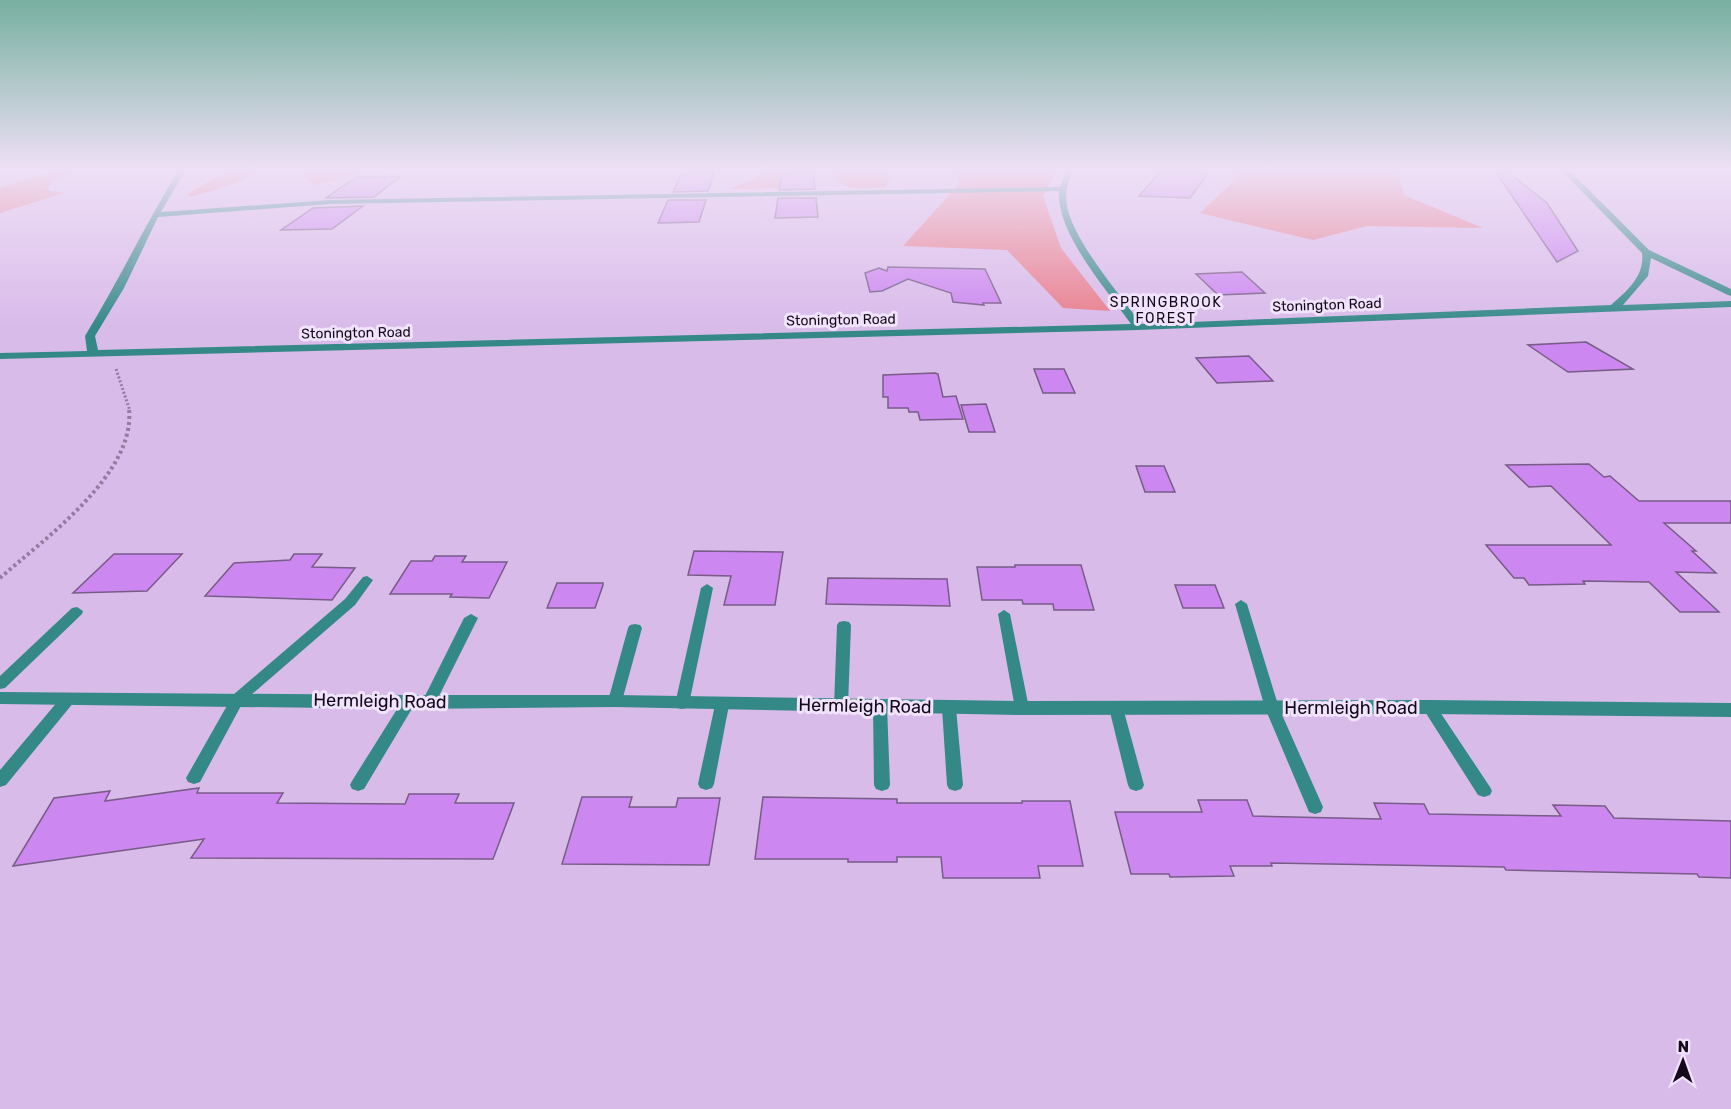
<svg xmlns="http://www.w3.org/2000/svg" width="1731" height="1109" font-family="Rubik,sans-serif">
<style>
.green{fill:#e97e8c}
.building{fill:#cc87f1;stroke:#775c86;stroke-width:1.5}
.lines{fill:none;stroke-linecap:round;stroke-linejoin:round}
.path-far1{stroke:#937ca0;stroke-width:3;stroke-dasharray:2 2;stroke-linecap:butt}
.path{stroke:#937ca0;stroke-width:4;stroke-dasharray:3 3;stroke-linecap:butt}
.lane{fill:#348987;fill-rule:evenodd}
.street{fill:#348987;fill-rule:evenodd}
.labels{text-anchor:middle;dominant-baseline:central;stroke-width:6;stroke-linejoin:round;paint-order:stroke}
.far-neighbourhood-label{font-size:14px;letter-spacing:1.5px;fill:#130919;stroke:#f1e3fb}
.far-street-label{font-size:14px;fill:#130919;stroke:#f1e3fb}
.near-street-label{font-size:18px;fill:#130919;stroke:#f1e3fb}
</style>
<rect width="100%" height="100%" fill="#d9bbea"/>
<g class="green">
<path d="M54,171H82L51,181L47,190L64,193L0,213V188Z"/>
<path d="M225,171H258C239,185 213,190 190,197L188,194Z"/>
<path d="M304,171H386L365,172L314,185L304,176Z"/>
<path d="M763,171H784L782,172L789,188L728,189L752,180Z"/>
<path d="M832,171H888L890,177L886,187C866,188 841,194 832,171Z"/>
<path d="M951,171H1057L1043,196L1061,248L1110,311L1063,308L1007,250L903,246L960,183Z"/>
<path d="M1235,171H1397L1404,195L1483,228L1367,226L1313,240L1200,213L1237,178Z"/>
</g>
<g class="building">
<path d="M1161,171H1210L1190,198L1139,196Z"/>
<path d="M1495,171H1507L1547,203L1578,251L1557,262Z"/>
<path d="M688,172H714L708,191L673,192L681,175H686Z"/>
<path d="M789,172H813L815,189L779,190L782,174H788Z"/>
<path d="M401,176L374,197L326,198L356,177Z"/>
<path d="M778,198H816L818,217L775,218Z"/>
<path d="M668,200H706L699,222L658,223Z"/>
<path d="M363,206L332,229L281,230L313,208Z"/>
<path d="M888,267L985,269L1001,303H983L984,305L953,302L951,293L908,279L882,291L870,292L865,273L879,268L887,271Z"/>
<path d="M1242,272L1265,293L1218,295L1196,274Z"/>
<path d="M1586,342L1633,369L1568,372L1528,345Z"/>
<path d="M1249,356L1273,381L1217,383L1196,358Z"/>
<path d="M1034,369H1064L1075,393H1043Z"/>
<path d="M935,373L938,374L943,397L956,396L963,419L920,420L918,412H909L908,408H888V397H883V375Z"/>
<path d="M986,404L995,432H969L961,405Z"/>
<path d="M1589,464L1604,477L1610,476L1639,501H1731V523H1664L1696,551H1692L1716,573L1676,572L1719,612H1680L1649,582L1583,581L1585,584L1529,585L1524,578H1514L1486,545H1611L1551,486L1529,487L1506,465Z"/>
<path d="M1136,466H1164L1175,492H1145Z"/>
<path d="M694,551L783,552L775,605H724L731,576L688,575Z"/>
<path d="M114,554H182L147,591L73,593Z"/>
<path d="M294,554H322L312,567L355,568L332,600L205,596L234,563L290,560Z"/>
<path d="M435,556H466L462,562H507L489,598L450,597L452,594H390L411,561H432Z"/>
<path d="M1015,565H1081L1094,610H1054L1053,604H1023L1022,600H982L977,567H1015Z"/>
<path d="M828,578L947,579L950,606L826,604Z"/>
<path d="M557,583H603V585L595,608H547Z"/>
<path d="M1175,585H1215L1224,608H1183Z"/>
<path d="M199,788L197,793H283L277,803L405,804L409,794H459L455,803H514L493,859L191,858L204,839L13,866L54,798L110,791L105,801Z"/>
<path d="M582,797H632L629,807H676L678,798H720L709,865L562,864Z"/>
<path d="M763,797L897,799V803H1022V801H1070L1083,866H1038L1040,878H943L941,857H897V862H848V859H755Z"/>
<path d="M1198,800H1247L1253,816L1381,819L1374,803L1424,804L1429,814L1561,816L1553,805L1605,806L1614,818L1731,821V878L1699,877L1697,874L1506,870L1504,867L1271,863L1272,866H1230L1234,876L1170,877L1169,874H1131L1115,812H1202Z"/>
</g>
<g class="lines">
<path class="path-far1" d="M116,369L130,411"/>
<path class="path" d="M0,578C44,539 136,474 129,409"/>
<g class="lane">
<path d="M367,576L373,580L355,605L243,702L200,782L194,784L188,782L186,778L233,695L345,599L363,577Z"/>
<path d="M707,584L713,588L689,704L687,708L682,709L677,708L675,704L701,588Z"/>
<path d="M1241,600L1247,604L1279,708L1323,807L1321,812L1315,814L1309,812L1265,708L1235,604Z"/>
<path d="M77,607L83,611L82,614L5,688L0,689V676L72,608Z"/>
<path d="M1004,610L1010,614L1029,708L1027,712L1022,713L1017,712L1015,708L998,614Z"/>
<path d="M471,614L478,618L434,706L429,707L424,706L422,702L464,618Z"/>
<path d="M844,621L849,622L851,625L848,706L846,710L841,711L836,710L834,706L837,625L839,622Z"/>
<path d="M635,624L640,625L642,628L622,701L620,705L615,706L610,705L608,701L628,628L630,625Z"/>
<path d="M69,693L74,694L76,698L74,702L6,785L0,787V770L64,694Z"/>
<path d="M409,697L414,698L416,702L364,789L358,791L352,789L350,785L352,781L404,698Z"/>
<path d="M722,700L727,701L729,705L714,784L712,788L706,790L700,788L698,784L715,705L717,701Z"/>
<path d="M880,701L885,702L887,706L890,785L888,789L882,791L876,789L874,785L873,706L875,702Z"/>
<path d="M1429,702L1434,703L1490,787L1492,791L1490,795L1484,797L1478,795L1422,707L1424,703Z"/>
<path d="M949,703L954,704L956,708L963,785L961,789L955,791L949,789L947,785L942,708L944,704Z"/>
<path d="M1116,703L1121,704L1123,708L1144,785L1142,789L1136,791L1130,789L1128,785L1109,708L1111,704Z"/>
</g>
<g class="street">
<path d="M178,171H185L161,212L330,200L1060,187L1067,171H1074C1067,181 1065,193 1067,206C1074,242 1119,293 1141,324L1611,305C1627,291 1645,276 1642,253L1562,171H1570L1649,250L1731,289V296L1728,295L1651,258L1648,276L1623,305L1731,301V307L1138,330L0,359V353L87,351L85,336C118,282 145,225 178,171ZM1059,191C1056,233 1107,290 1131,324L98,350L95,336L124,288L158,217L330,204Z"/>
<path d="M0,692L409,695H615L1022,701L1429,700L1731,703V717L1429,714L1022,715L615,707L409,709L0,704Z"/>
</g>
</g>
<linearGradient id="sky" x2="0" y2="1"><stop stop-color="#77b0a0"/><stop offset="0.52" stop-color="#eee0f6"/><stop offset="1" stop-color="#eee0f6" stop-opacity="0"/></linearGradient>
<rect width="1731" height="326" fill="url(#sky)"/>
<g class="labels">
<g class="far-neighbourhood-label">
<text x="1166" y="302">SPRINGBROOK<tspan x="1166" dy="16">FOREST</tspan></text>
</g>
<g class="far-street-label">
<text transform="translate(1327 305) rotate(-2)">Stonington Road</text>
<text transform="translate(841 320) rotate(-1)">Stonington Road</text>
<text transform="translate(356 333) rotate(-1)">Stonington Road</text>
</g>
<g class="near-street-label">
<text transform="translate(380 701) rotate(1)">Hermleigh Road</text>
<text transform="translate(865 706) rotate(1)">Hermleigh Road</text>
<text x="1351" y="708">Hermleigh Road</text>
</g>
</g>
<g transform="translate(1683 1061) rotate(1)" stroke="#f1e3fb" stroke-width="4.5" paint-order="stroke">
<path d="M0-4.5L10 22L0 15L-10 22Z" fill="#130919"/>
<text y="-9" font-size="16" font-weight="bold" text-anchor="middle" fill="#130919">N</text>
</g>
</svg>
